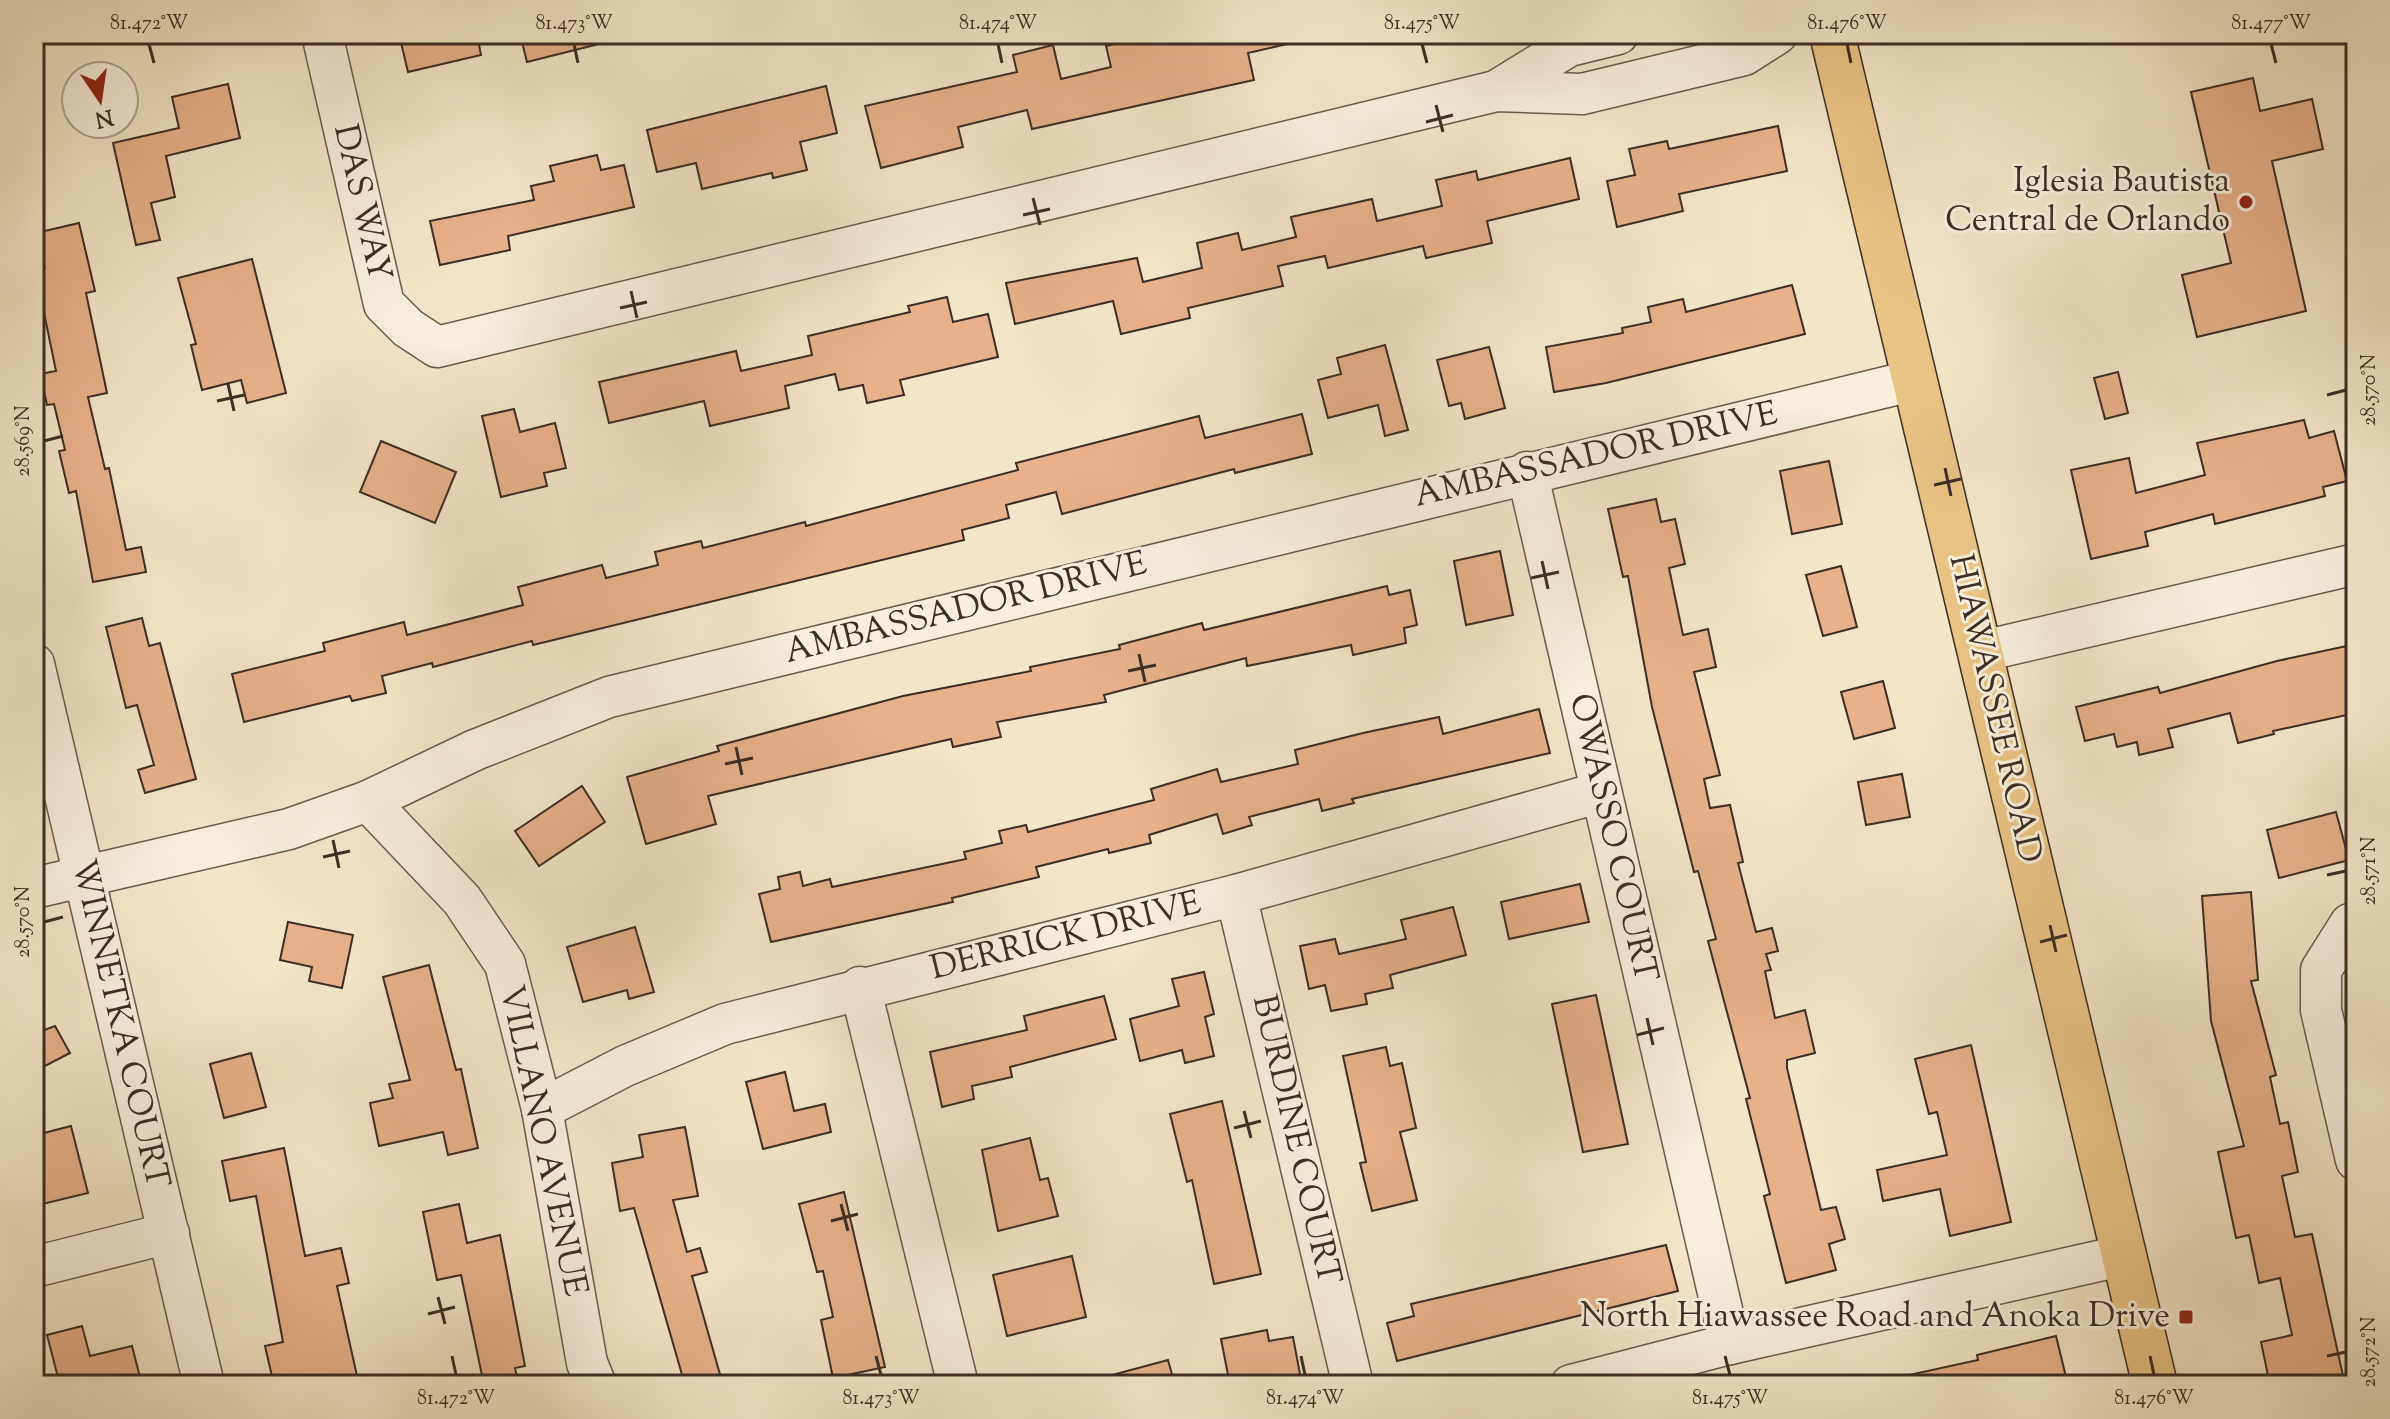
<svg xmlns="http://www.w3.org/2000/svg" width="2390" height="1419" font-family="'Sorts Mill Goudy',serif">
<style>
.building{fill:#e6b18b;stroke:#3d2d24;stroke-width:2}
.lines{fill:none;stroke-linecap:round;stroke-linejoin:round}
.minor-casing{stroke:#6a5b4d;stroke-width:43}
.major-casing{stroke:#3d2d24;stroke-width:47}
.minor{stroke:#f7efdb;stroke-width:40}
.major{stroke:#e9c384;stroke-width:44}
.ticks{fill:none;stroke:#3d2d24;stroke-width:3}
.poi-dot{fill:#8f2418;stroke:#f7efdb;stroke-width:3}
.labels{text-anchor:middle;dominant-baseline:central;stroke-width:6;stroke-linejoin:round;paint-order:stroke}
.poi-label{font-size:34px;fill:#3d2d24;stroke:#f7efdb;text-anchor:end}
.street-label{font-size:34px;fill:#3d2d24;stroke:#f7efdb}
.neatline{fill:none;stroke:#3d2d24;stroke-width:3}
.ticks-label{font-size:20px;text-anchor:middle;fill:#3d2d24}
</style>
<rect width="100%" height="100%" fill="#f2e6c7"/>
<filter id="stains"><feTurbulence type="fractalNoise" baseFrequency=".0025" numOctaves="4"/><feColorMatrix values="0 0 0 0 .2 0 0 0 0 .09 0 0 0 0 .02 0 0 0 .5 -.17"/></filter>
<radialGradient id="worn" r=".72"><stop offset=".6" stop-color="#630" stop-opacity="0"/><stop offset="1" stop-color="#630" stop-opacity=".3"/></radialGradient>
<g class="building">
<path d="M399,34H477L481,55L408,72Z"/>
<path d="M520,34H606L607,42L527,62Z"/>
<path d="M1156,34H1291L1292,43L1248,53L1254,80L1032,129L1027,110L958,127L963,147L881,168L865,106L1017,72L1013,55L1053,45L1061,79L1111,67L1106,46Z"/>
<path d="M2253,78L2260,111L2312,99L2323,149L2272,161L2306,311L2197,337L2182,275L2231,263L2191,92Z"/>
<path d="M228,84L240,138L166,156L175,197L151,203L160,240L136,245L113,143L179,128L172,97Z"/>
<path d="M826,86L837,133L800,142L807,170L773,178L772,173L702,189L696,163L657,172L647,130Z"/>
<path d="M1778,126L1787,171L1679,194L1683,211L1617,227L1607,181L1635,175L1629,149L1667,141L1669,149Z"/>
<path d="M597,155L601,170L624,165L634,207L508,236L510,250L440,265L430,221L534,200L531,186L554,181L550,166Z"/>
<path d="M1570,158L1579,199L1487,221L1492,243L1426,258L1423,246L1328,268L1325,256L1278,266L1283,286L1188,308L1190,318L1121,334L1113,301L1015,324L1006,283L1137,258L1143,282L1202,268L1197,243L1238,233L1242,250L1296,237L1291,217L1372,199L1377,221L1442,206L1436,180L1476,171L1478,180Z"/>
<path d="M79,223L95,291L86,293L107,393L88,397L105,469L109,468L126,550L141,547L146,572L93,582L76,491L69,493L59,451L65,450L54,404L47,405L40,374L56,371L42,303L34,305V270L45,268L36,233Z"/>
<path d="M252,259L286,393L247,403L241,380L202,390L191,345L196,344L178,278Z"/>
<path d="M1792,285L1805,334L1606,383L1554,392L1546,347L1623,333L1622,328L1651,322L1648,307L1683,299L1686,312Z"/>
<path d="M947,297L953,322L988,314L998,357L900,380L904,395L867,403L863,385L839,390L835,374L785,386L789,408L710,426L704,401L609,423L599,382L736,351L741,371L812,355L808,336L910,312L908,306Z"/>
<path d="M1385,345L1408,430L1385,436L1378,405L1328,418L1318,380L1341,374L1337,358Z"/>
<path d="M1489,347L1505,408L1465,419L1461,403L1449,406L1437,360Z"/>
<path d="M2118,372L2128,413L2105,419L2094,378Z"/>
<path d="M514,409L520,432L555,423L566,468L544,473L547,486L501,497L482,416Z"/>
<path d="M1302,414L1312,454L1235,473L1234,469L1062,514L1056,492L1006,505L1009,518L962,530L964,540L533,645L532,641L433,667L432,663L382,676L386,693L352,701L350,696L244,722L232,674L325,651L323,643L404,622L407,635L523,605L518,587L602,565L606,578L658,565L655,552L701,541L703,548L805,522L806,526L1018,470L1016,463L1199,416L1205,438Z"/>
<path d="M2304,420L2309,438L2334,431L2347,481L2323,487L2325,496L2215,524L2213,514L2145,532L2148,546L2091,559L2071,470L2129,458L2136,493L2205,475L2197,443Z"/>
<path d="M381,441L456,472L435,523L360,492Z"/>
<path d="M1829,461L1842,524L1792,534L1780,471Z"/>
<path d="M1656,499L1661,522L1675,519L1685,564L1669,568L1683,635L1708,629L1716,667L1694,672L1720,775L1704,779L1710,808L1730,805L1743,862L1738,863L1756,932L1772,928L1778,951L1766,954L1771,970L1765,971L1775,1018L1805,1010L1815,1053L1787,1060V1068L1821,1210L1836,1207L1845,1239L1829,1244L1836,1270L1786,1283L1764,1196L1770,1194L1746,1099L1750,1098L1708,941L1716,939L1698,871L1694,872L1652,707L1628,576L1623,577L1608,509Z"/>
<path d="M1500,551L1513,615L1466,625L1454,561Z"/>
<path d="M1841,566L1857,627L1823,636L1806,575Z"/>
<path d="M1387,586L1389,595L1410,590L1417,625L1404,628L1406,643L1353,655L1351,645L1247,666L1246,658L1104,695L1106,702L997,722L1001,737L953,747L951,739L708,796L716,824L646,844L627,777L719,751L717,746L903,696L1031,671L1030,667L1120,649L1119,645L1202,623L1204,630Z"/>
<path d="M142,618L149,646L160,643L196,779L145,793L138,770L154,765L137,705L126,708L106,627Z"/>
<path d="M2356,644V713L2273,731L2274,734L2238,743L2230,713L2168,729L2173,747L2139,755L2137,742L2117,747L2114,734L2085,741L2076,707L2158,687L2160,693L2277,661Z"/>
<path d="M1883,681L1895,728L1854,739L1841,692Z"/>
<path d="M1539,709L1550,753L1352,799L1354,803L1322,811L1319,799L1249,817L1252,825L1223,834L1217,814L1149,835L1151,843L1109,853L1108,849L1036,867L1039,877L952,898L953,902L771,942L759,894L780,889L778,877L800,872L803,886L830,879L832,887L966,859L964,852L1002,843L999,831L1026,825L1028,832L1154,800L1151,789L1217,769L1221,782L1298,764L1295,750L1363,733L1439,717L1443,734Z"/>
<path d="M1902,774L1910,817L1866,825L1858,782Z"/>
<path d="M582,786L605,822L539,866L515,831Z"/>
<path d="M2336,812L2349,860L2279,878L2267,830Z"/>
<path d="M1580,884L1589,922L1509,939L1501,902Z"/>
<path d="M2251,892L2258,980L2251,981L2276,1075L2270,1077L2280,1124L2288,1122L2298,1172L2282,1176L2295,1237L2312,1234L2345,1385H2270L2261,1342L2292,1335L2280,1278L2259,1283L2249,1235L2236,1238L2218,1152L2244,1146L2211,1021L2202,896Z"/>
<path d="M1453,907L1466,955L1390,975L1393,988L1365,994L1367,1004L1331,1011L1325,985L1309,989L1300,946L1335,939L1339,954L1406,939L1401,920Z"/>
<path d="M288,922L353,935L342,988L309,981L312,967L280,960Z"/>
<path d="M635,927L654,992L629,999L627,990L583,1002L567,947Z"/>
<path d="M429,965L456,1070L461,1069L478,1148L448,1155L443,1132L379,1146L370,1103L393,1098L389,1084L410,1080L383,977Z"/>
<path d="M1204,972L1214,1014L1205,1017L1214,1056L1185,1063L1182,1050L1140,1061L1130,1019L1179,1006L1172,979Z"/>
<path d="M1596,995L1628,1144L1583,1152L1552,1004Z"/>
<path d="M1104,996L1116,1039L1010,1067L1012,1077L972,1086L974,1099L942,1107L930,1052L1027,1030L1024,1016Z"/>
<path d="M55,1026L70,1053L45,1066L34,1048V1034Z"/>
<path d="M1971,1045L2011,1222L1950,1236L1940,1189L1883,1201L1877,1170L1947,1155L1937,1112L1929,1114L1915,1059Z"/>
<path d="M1386,1047L1390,1066L1402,1063L1416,1128L1400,1132L1417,1200L1372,1211L1360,1163L1366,1162L1343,1056Z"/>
<path d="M251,1053L266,1107L224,1118L210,1064Z"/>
<path d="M785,1072L794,1111L825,1104L831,1132L763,1149L746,1082Z"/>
<path d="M1222,1101L1261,1274L1214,1284L1192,1180L1187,1182L1170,1114Z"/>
<path d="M71,1126L88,1193L34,1206V1160L41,1158L36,1135Z"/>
<path d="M685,1127L698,1196L673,1200L687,1252L700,1248L707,1272L692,1276L723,1385H685L634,1208L620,1211L612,1163L643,1157L639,1135Z"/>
<path d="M1030,1138L1040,1180L1048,1178L1058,1216L998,1231L982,1150Z"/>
<path d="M284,1148L305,1256L341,1248L349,1283L337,1286L359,1385H274L265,1346L283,1342L256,1196L230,1201L222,1161Z"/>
<path d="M844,1192L885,1367L833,1378L821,1320L833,1317L823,1271L817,1272L799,1204Z"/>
<path d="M459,1204L467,1243L500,1235L525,1366L515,1368L519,1385H484L461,1275L437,1280L423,1212Z"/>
<path d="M1666,1245L1678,1291L1397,1361L1387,1323L1414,1316L1411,1304Z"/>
<path d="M1072,1256L1086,1317L1007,1336L993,1275Z"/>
<path d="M82,1326L90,1356L132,1346L142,1385H60L47,1335Z"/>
<path d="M1267,1330L1269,1341L1293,1337L1302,1385H1230L1221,1339Z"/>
<path d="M2056,1336L2068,1385H1910L1909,1375L1978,1360L1977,1355Z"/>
<path d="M1168,1360L1175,1385H1102L1101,1378Z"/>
</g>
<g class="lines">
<defs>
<g id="minor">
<path d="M322,34L384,304L408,328L437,347L1496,91L1582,94L1744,55L1777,34"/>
<path d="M1496,91L1569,46L1618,34"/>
<path d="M1527,472L1730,1344"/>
<path d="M1979,652L2356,564"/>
<path d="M34,664L204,1385"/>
<path d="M368,801L462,900L505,964L542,1109L587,1363L596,1385"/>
<path d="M34,888L289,829L368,801L475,750L609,697L1915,380"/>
<path d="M1236,895L1353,1385"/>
<path d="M2356,922L2350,924L2321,970V1010L2356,1160"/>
<path d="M860,987L958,1385"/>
<path d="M542,1109L625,1066L725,1024L1236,895L1601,792"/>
<path d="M34,1267L169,1233"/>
<path d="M1571,1385L1730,1344L2125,1255"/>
</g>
<path id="major" d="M1832,34L2155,1385"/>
</defs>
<use href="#minor" class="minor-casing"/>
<use href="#major" class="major-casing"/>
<use href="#minor" class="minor"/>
<use href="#major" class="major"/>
</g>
<path class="ticks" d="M149,44L154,63M574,44L578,63M998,44L1002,63M1422,44L1427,63M1847,44L1851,63M2271,44L2276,63M1436,105L1443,132M1426,122L1453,115M1033,198L1040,225M1023,215L1050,209M631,291L637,318M620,308L647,302M228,384L234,411M2327,395L2346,390M217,401L244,395M44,441L63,436M1945,468L1951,496M1934,485L1961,479M1542,561L1548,589M1531,578L1559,572M1139,654L1145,682M1128,671L1156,665M736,747L742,775M725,764L753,758M333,840L339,868M323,857L350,851M2327,875L2346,871M44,922L63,917M2050,925L2056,952M2040,942L2067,935M1647,1018L1653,1045M1637,1035L1664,1028M1244,1111L1251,1138M1234,1128L1261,1121M841,1204L848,1231M831,1221L858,1214M438,1297L445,1324M428,1314L455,1307M452,1356L456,1375M876,1356L881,1375M1301,1356L1305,1375M1725,1356L1730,1375M2150,1356L2154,1375M2327,1356L2346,1352"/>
<g class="poi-dot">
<circle cx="2246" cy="202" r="8"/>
<rect x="2178" y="1309" width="16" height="16" rx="4"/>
</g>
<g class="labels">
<g class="poi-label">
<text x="2230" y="182">Iglesia Bautista<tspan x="2230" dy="39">Central de Orlando</tspan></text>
<text x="2170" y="1317">North Hiawassee Road and Anoka Drive</text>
</g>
<g class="street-label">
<text transform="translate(361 203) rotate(77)">DAS WAY</text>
<text transform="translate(1596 456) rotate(-13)">AMBASSADOR DRIVE</text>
<text transform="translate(966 609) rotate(-14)">AMBASSADOR DRIVE</text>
<text transform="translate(1994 709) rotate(77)">HIAWASSEE ROAD</text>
<text transform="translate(1612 838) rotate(77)">OWASSO COURT</text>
<text transform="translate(1066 937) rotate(-14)">DERRICK DRIVE</text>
<text transform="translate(119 1024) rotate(77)">WINNETKA COURT</text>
<text transform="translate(1295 1140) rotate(77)">BURDINE COURT</text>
<text transform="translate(542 1141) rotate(78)">VILLANO AVENUE</text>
</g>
</g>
<rect width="2390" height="1419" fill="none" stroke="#f2e6c7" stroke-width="88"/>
<g transform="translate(100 100) rotate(167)"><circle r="38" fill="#f7efdb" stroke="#ada192" stroke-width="2"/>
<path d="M0-6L14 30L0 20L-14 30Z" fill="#8f2418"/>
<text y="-12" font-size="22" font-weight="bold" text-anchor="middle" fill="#3d2d24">N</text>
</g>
<rect x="44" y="44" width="2302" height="1331" class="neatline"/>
<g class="ticks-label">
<text x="149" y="29">81.472°W</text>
<text x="574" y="29">81.473°W</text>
<text x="998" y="29">81.474°W</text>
<text x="1422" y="29">81.475°W</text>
<text x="1847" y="29">81.476°W</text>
<text x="2271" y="29">81.477°W</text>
<text transform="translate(2368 390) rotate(-90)" y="7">28.570°N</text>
<text transform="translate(22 441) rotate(-90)" y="7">28.569°N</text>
<text transform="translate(2368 871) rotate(-90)" y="7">28.571°N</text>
<text transform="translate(22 922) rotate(-90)" y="7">28.570°N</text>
<text transform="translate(2368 1352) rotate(-90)" y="7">28.572°N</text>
<text x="456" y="1404">81.472°W</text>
<text x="881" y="1404">81.473°W</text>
<text x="1305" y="1404">81.474°W</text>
<text x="1730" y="1404">81.475°W</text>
<text x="2154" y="1404">81.476°W</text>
</g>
<rect width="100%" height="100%" filter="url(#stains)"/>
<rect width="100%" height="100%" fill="url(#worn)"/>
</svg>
